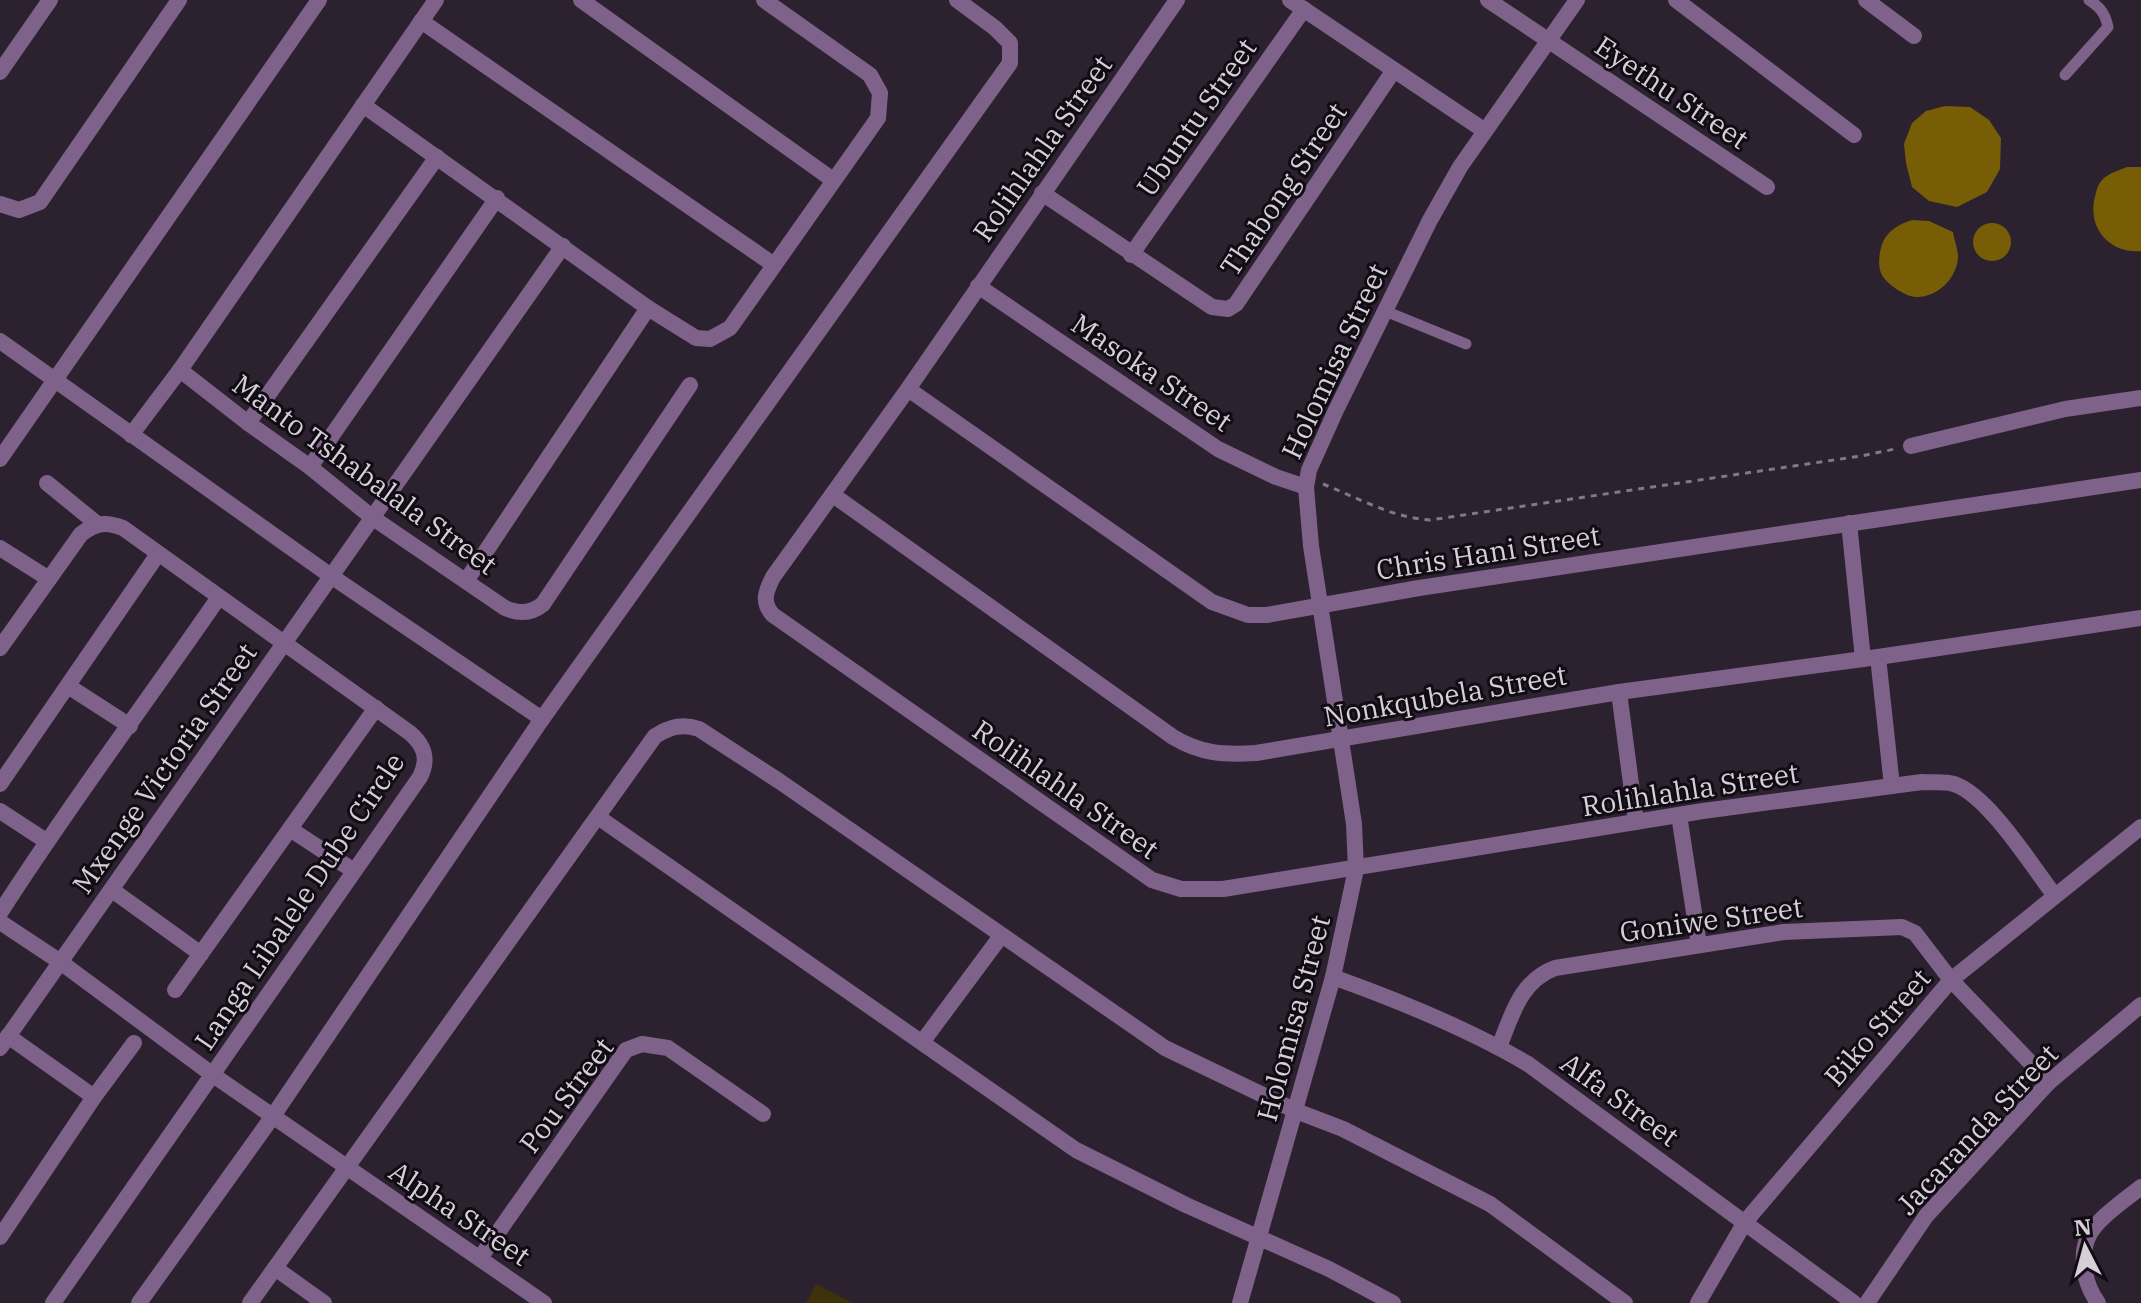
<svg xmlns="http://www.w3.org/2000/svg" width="2141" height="1303" font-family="'IBM Plex Serif',serif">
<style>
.green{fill:#3f320b}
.water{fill:#785d07}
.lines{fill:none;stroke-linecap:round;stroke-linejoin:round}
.path{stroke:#817984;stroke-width:3;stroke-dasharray:6 6;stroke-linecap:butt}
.lane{stroke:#7f628a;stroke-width:11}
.street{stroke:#7f628a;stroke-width:16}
.labels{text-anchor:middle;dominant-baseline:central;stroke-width:6;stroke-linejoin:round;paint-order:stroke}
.street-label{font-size:28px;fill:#d6cfd8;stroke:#110c13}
</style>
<rect width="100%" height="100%" fill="#2b212f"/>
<path class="green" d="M816,1284L853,1303H806Z"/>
<g class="water">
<path d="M1945,106L1970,107L1989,120L2001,138L2000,169L1987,192L1957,207L1929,201L1912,187L1906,163L1904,144L1912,123L1926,111Z"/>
<path d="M2127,167H2141V251C2112,254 2089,231 2094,201C2096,193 2097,184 2104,178C2110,173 2120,170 2127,167Z"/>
<path d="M1912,220L1929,221L1953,232C1954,239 1958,249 1958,257C1957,278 1938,297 1917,297C1905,297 1885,283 1881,273C1878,266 1879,255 1881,248C1885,232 1897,225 1912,220Z"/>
<circle cx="1992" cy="242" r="19"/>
</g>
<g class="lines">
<path class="path" d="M1323,484C1358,498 1393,518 1430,520L1861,456L1895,449"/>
<g class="lane">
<path d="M2065,75L2108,27C2105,13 2100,7 2089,0"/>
<path d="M1385,311L1466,344"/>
</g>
<g class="street">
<path d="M581,0L833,180"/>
<path d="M1177,0L908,389L773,577C766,591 761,602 773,615L1152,880L1181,889H1223L1703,811L1922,782C1932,783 1944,781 1954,784C1988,795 2032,866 2055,896"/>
<path d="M1290,0L1485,131"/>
<path d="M1488,0L1767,187"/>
<path d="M1676,0L1854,135"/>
<path d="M1866,0L1914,36"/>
<path d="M421,21L774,265"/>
<path d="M0,72L50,0"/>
<path d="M363,105L648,308L696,338L710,339L730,328L878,118L880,93L870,75L764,0"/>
<path d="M1042,193L1212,307L1228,309L1236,304L1394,70"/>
<path d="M0,204L19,210L40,202L179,0"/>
<path d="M1131,255L1304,9"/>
<path d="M978,286L1218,449L1276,477L1306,487"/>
<path d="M0,341L331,576L542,719"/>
<path d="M180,370L248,423L310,467L373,518L505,608C519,614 531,614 543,604L690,385"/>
<path d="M908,389L1212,602L1248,615H1267L1419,588L2141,480"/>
<path d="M248,423L437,157"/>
<path d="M131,435L180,370L436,0"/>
<path d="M1911,446L2065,409L2141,398"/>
<path d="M0,459L319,0"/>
<path d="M310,467L497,198"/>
<path d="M47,483L96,523"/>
<path d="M833,495L1173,737C1201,754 1224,755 1256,753L1619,692L1878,657L2141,618"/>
<path d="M1849,523L1863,659"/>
<path d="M0,548L49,579"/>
<path d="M466,581L648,308"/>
<path d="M0,648L81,534C96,523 105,521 123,528L410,733C425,746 429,759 420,777L53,1303"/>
<path d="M1878,657L1892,786"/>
<path d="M68,686L130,726"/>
<path d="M1619,692L1636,822"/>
<path d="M0,784L158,554"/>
<path d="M0,811L46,841"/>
<path d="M1679,815L1699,945"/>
<path d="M598,817L1076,1150L1186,1205L1329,1269L1393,1303"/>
<path d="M290,829L354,871"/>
<path d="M112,890L201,954"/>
<path d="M0,913C69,805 146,703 219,597"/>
<path d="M0,922L59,961L213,1075L544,1303"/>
<path d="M1333,977C1400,1001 1467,1028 1528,1064L1854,1303"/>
<path d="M175,990L376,708"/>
<path d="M8,1036L94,1097"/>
<path d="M923,1041L1001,936"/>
<path d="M1499,1047C1512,1015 1520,981 1555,968L1784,932L1902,927L1915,933L1951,980L2049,1082"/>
<path d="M0,1048L563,246"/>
<path d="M0,1237L94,1097L134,1043"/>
<path d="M480,1258L626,1050L642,1044L668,1048L763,1114"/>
<path d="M275,1268L324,1303"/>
<path d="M139,1303L273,1116L542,719L1010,63V43L995,28L957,0"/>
<path d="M250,1303L655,736C670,727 682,723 699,729L779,781L1165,1048L1296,1111L1343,1129L1490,1204L1625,1303"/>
<path d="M1240,1303L1333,977L1356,869L1354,824L1311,546L1306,487L1309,470L1336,410L1430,220L1460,167L1577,0"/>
<path d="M1698,1303L1745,1222L1951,980L2141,827"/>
<path d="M1867,1303L1926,1216L2049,1082L2141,1005"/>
<path d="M2098,1303C2083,1282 2076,1247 2096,1225C2108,1211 2126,1199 2141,1187"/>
</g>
</g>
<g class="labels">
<g class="street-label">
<text transform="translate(1672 92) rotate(34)">Eyethu Street</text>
<text transform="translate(1196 117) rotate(-55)">Ubuntu Street</text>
<text transform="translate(1042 148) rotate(-55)">Rolihlahla Street</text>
<text transform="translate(1283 189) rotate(-56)">Thabong Street</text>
<text transform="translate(1334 361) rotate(-65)">Holomisa Street</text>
<text transform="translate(1152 372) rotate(34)">Masoka Street</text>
<text transform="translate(365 474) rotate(36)">Manto Tshabalala Street</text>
<text transform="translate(1488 552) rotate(-9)">Chris Hani Street</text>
<text transform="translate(1445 695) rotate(-10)">Nonkqubela Street</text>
<text transform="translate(164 768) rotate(-55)">Mxenge Victoria Street</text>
<text transform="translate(1066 789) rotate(35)">Rolihlahla Street</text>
<text transform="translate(1690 789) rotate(-9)">Rolihlahla Street</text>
<text transform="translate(299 901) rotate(-56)">Langa Libalele Dube Circle</text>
<text transform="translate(1711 919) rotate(-8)">Goniwe Street</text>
<text transform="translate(1293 1018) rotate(-75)">Holomisa Street</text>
<text transform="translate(1877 1027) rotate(-49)">Biko Street</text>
<text transform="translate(566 1095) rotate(-53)">Pou Street</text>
<text transform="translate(1620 1099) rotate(36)">Alfa Street</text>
<text transform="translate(1977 1129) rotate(-47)">Jacaranda Street</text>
<text transform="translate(460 1213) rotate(34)">Alpha Street</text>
</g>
</g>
<g transform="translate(2085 1247) rotate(354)" stroke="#110c13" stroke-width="6" paint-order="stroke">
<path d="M0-6L14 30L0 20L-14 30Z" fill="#d6cfd8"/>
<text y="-12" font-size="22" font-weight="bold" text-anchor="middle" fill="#d6cfd8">N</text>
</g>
</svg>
